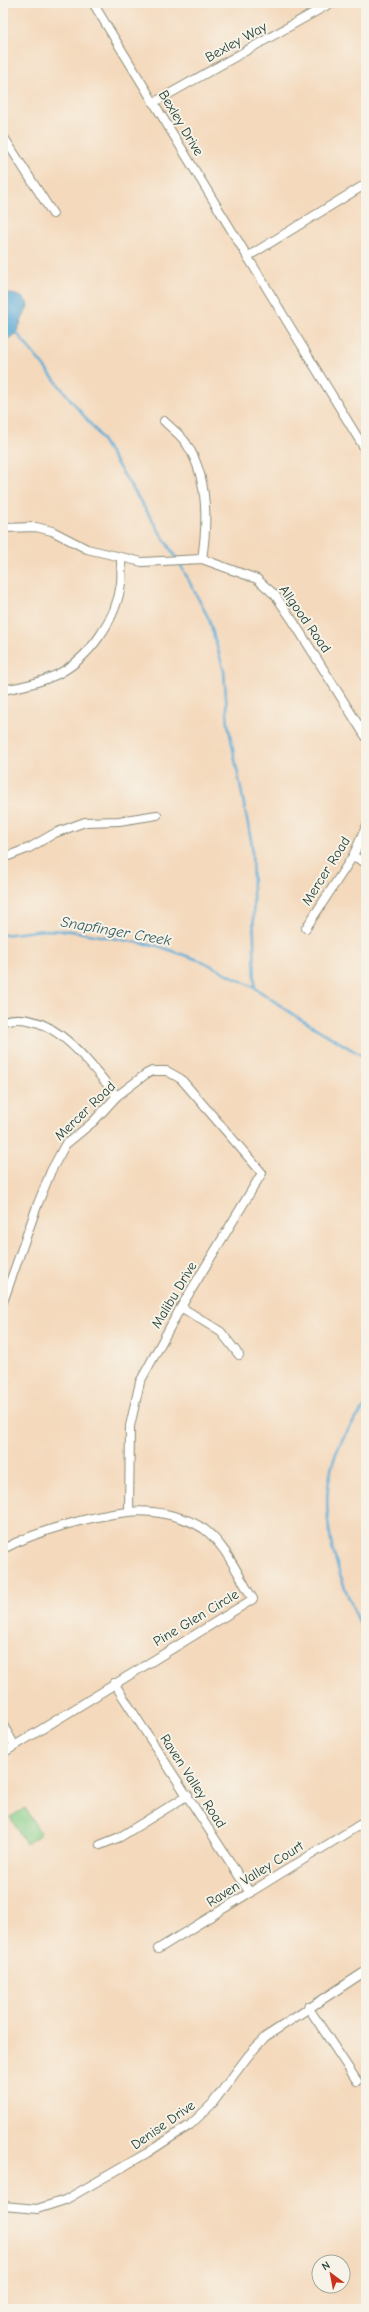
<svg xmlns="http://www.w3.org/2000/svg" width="369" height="2312" font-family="'Comic Neue',sans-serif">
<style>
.green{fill:#85cc87;stroke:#52845e}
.water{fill:#5dacd7;stroke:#3e7486}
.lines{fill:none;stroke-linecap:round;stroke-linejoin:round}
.stream{stroke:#5dacd7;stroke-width:2.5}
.street-casing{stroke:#8a8b78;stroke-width:10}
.street{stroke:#fff;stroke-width:8}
.labels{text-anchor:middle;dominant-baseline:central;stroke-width:4;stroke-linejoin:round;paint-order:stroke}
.street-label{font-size:14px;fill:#1f3d34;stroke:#f7f3e8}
.water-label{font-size:15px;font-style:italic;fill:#2e595d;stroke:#f7f3e8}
</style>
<rect width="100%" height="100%" fill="#f7f3e8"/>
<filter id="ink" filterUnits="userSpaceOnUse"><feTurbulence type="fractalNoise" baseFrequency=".025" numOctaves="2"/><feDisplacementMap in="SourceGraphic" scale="8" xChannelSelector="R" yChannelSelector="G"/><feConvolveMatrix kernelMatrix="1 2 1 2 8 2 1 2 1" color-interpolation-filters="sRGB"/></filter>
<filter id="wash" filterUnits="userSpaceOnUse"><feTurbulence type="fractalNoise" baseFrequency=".012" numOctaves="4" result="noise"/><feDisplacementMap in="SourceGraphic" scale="16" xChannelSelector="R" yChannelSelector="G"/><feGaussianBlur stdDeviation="0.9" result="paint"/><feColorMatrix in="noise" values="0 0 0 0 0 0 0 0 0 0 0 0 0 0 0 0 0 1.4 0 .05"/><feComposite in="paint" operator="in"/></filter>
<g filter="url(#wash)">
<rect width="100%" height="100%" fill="#f4d9bc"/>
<path class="green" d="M25,1808L41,1834L26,1844L10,1817Z"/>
<path class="water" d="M3,292C12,295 25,294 28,306L16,333L3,343Z"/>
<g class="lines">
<g class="stream">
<path d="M16,332L97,432L176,558"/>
<path d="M179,562L209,619L224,671L228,724L252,845L255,988"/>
<path d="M3,935L44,930L71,931L158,946L204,962L255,988L297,1017L366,1058"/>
<path d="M366,1405C358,1417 348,1427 342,1440C309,1505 337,1576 366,1637"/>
</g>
</g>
</g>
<g filter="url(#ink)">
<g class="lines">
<defs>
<g id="street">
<path d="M93,3L366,451"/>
<path d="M153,103L331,3"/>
<path d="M3,136L53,214"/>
<path d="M247,257L366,184"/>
<path d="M164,421C171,428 181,435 186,443C208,476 208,520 202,559"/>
<path d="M3,528L36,527L52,531L87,549L142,562L202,559L257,579L275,595L293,621L366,737"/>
<path d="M3,690C21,687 39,683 56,675C89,659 117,619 121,583C122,575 121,567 121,559"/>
<path d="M353,856L366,863"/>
<path d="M3,858L29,848L55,833L85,822L119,821L157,815"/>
<path d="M306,928L353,856L366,827"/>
<path d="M3,1021C52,1007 90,1065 117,1096"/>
<path d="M3,1302L37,1206L51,1171L65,1145L93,1122L117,1096L146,1074L152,1071H167L181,1079L262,1173L181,1307L140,1382L130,1426L129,1512"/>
<path d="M181,1307L221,1332L239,1355"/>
<path d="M3,1549C37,1531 90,1516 128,1512C151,1509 185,1516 204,1529C226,1545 239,1577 253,1599L3,1753"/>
<path d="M114,1683L250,1893"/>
<path d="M3,1725L15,1746"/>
<path d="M100,1845L120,1837L188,1795"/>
<path d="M158,1949L366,1821"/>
<path d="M308,2007L357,2081"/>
<path d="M3,2206L37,2209L65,2200L147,2153L190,2125L212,2104L248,2056L265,2037L366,1971"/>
</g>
</defs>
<use href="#street" class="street-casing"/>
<use href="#street" class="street"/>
</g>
</g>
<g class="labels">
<g class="street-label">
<text transform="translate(236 42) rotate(-29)">Bexley Way</text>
<text transform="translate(181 123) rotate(59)">Bexley Drive</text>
<text transform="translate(305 619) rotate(55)">Allgood Road</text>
<text transform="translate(326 871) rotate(-58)">Mercer Road</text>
<text transform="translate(85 1111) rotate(-44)">Mercer Road</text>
<text transform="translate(174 1295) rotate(-59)">Malibu Drive</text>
<text transform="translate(196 1618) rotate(-31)">Pine Glen Circle</text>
<text transform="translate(193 1781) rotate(57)">Raven Valley Road</text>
<text transform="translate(255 1874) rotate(-32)">Raven Valley Court</text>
<text transform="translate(163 2125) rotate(-35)">Denise Drive</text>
</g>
<g class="water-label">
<text transform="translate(116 931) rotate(10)">Snapfinger Creek</text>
</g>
</g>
<rect width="369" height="2312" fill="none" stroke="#f7f3e8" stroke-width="16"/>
<g transform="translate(331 2274) rotate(328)"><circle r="19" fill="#f7f3e8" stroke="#a1aaa0"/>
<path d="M0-3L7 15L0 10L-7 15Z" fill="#c8321e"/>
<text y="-6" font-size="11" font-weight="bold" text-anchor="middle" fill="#1f3d34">N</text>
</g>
</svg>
